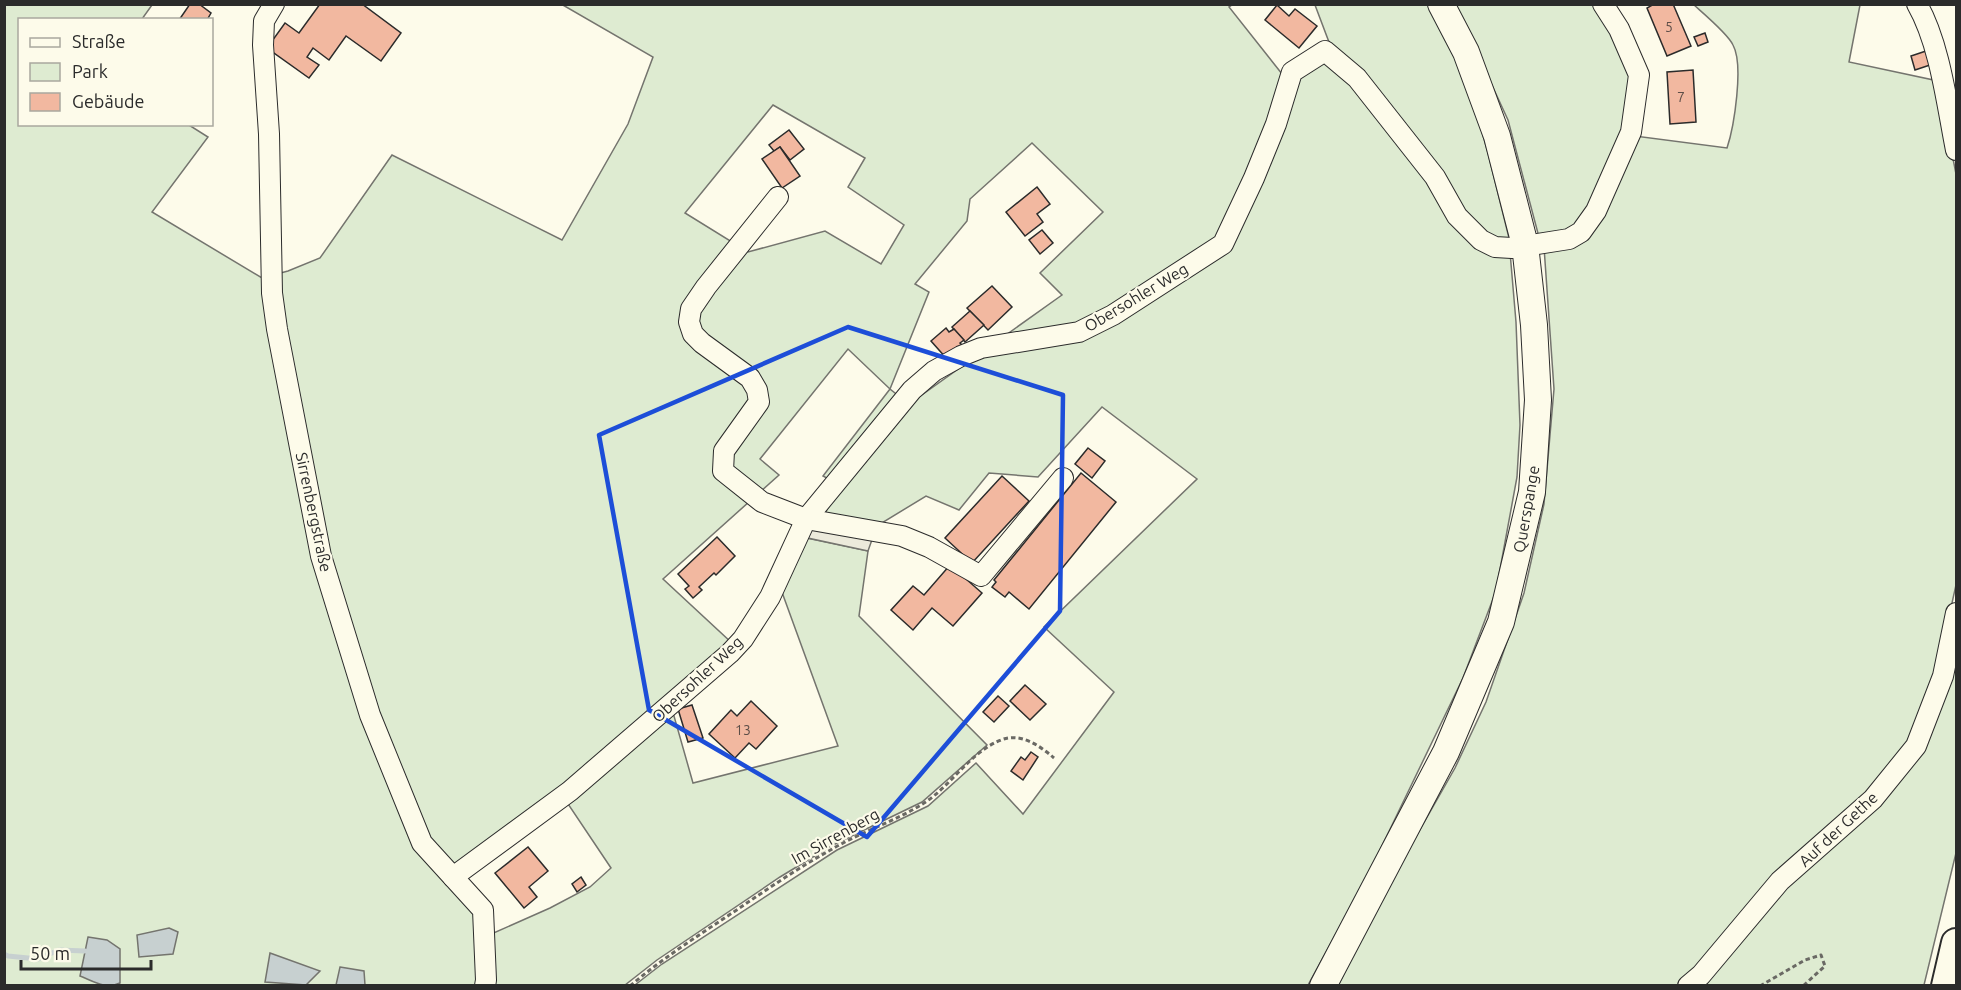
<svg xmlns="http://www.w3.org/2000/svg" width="1961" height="990" font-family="Ubuntu,sans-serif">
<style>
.green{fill:#deebd1;stroke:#74746e;stroke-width:1.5;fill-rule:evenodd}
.parking{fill:#eceadb;stroke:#74746e;stroke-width:1.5}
.water{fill:#c7d0d0;stroke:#74746e;stroke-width:1.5}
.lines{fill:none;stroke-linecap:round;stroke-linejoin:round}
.stream{stroke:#c7d0d0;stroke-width:5}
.building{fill:#f2b8a0;stroke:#2b2b2b;stroke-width:1.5}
.minor-casing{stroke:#2b2b2b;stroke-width:22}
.major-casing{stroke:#2b2b2b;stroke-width:28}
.highway-casing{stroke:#2b2b2b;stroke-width:32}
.path{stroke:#6a6964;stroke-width:3;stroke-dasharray:4.5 3;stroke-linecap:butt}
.minor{stroke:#fdfbea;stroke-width:20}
.major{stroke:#fdfbea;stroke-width:26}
.highway{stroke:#fdfbea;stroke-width:28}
.marked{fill:none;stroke:#1d4ed8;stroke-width:4.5;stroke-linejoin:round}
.labels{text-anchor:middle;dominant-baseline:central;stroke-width:4.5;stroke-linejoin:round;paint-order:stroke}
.number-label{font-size:14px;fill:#5d4e48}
.street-label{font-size:16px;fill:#2b2b2b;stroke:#fdfbea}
</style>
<rect width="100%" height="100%" fill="#fdfbea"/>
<g class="green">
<path d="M561,4L1232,5L1229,7L1286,79L1326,54L1376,108L1454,221L1510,252L1516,322L1520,425L1517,477L1496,591L1463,678L1366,879L1308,985H635L662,964L837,850L928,806L976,763L1023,814L1114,692L1044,627L1197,479L1102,407L1038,477L989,473L959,510L926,496L877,526L825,514L838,484L823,476L890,389L848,349L760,459L779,475L663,579L733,644L648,722L453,875L418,846L481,913L480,985L5,986V5H152L142,19L20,20V124L189,125L208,137L152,212L262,278L288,271L320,258L392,155L562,240L628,124L653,57ZM773,105L865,158L848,187L904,225L881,264L825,231L748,252L685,213ZM1032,143L1103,212L1040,273L1062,295L909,404L890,389L929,292L915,284L967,221L970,199Z"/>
<path d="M1315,5H1432L1468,83L1488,153L1509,238L1494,240L1483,236L1332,50Z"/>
<path d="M1455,5H1598L1636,77L1625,131L1607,176L1568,237L1540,241L1508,120Z"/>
<path d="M1694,5H1860L1849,62L1938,81L1956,174V585L1936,675L1911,743L1870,796L1681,985L1338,986L1372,914L1455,768L1486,702L1524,593L1544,504L1554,389L1544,247L1570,246L1635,136L1727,148C1734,127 1744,65 1733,45C1728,34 1704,14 1694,5Z"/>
<path d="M802,537L868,551L859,616L987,745L922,802L831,846L780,877L657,960L625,985H495L489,935L550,908L590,887L611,868L564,798L672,709L693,783L838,746L779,584Z"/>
<path d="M1956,634V853L1924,985L1696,986L1785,883L1922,747Z"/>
</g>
<path class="parking" d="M810,524L874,534L868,551L803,537Z"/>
<g class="water">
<path d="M169,928L178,932L173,954L139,957L137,935Z"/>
<path d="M88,937L107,940L120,949V983C106,990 93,981 80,976Z"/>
<path d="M270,953L320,971L306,985L265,982Z"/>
<path d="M340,967L364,971L365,985H336Z"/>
</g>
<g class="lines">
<path class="stream" d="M4,954L8,956L38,959L59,950L85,951"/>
</g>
<g class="building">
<path d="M190,4H199L211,13L207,20H179Z"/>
<path d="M320,4H362L401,33L381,61L346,36L329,60L313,48L307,57L319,65L309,78L267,48L285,23L299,33Z"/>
<path d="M1654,4H1673L1691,46L1667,56L1647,8Z"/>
<path d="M1277,5L1289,16L1295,9L1317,26L1299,48L1265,20Z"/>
<path d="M1705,33L1708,42L1698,46L1694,37Z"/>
<path d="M1926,51L1930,65L1915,70L1911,56Z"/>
<path d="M1693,70L1696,122L1670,124L1667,72Z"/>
<path d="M789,130L804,149L790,160L780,147L774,151L769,145Z"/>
<path d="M780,147L800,176L782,188L762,159Z"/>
<path d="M1037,187L1050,204L1037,214L1043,222L1025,236L1006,212Z"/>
<path d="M1042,230L1053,243L1040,254L1029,240Z"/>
<path d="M992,286L1012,307L988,330L967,308Z"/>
<path d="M970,311L984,325L965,342L952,327Z"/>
<path d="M946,328L949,332L954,329L964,340L960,343L963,346L947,359L931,341Z"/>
<path d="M1088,448L1105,461L1092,478L1075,464Z"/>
<path d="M1081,473L1116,502L1029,609L1009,592L1005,597L992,587L996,582L994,580Z"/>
<path d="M1002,476L1029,501L972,563L945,538Z"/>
<path d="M717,537L735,556L716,575L714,573L699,587L702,590L693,598L685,589L689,586L678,574Z"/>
<path d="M950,565L982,593L953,626L932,608L913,630L891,610L913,586L924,595Z"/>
<path d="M1025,685L1046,704L1030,720L1010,701Z"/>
<path d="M998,696L1009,706L994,722L983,712Z"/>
<path d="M751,701L777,726L756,749L749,743L735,758L709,734L731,710L737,716Z"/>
<path d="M692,705L703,738L688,742L678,709Z"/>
<path d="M1031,752L1038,757L1023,780L1011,771L1021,757L1025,760Z"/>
<path d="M528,847L548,871L529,887L537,897L524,908L495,873Z"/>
<path d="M581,877L586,885L577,892L572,884Z"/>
</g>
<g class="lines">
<defs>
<g id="minor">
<path d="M274,4L264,21L263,45L269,134L272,293L277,329L321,556L370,715L422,843L483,910L486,980L485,986"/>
<path d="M1917,4C1940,44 1947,105 1956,150"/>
<path d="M778,197L706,287L691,309L689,322L693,334L702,343L750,378L757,390L759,402L724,451L723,471L762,502L806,519L902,536L929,547L981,576L1063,478"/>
<path d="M453,877L570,791L730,653L743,639L770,597L806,519L912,390L934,371L961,356L981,348L1079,332L1113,315L1223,244L1254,178L1276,124L1292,72L1325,51L1357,78L1435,177L1457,216L1481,240L1495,247L1512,248L1569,239L1581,232L1596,211L1631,132L1639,75L1619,29L1603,4"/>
<path d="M1688,986L1701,975L1780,881L1873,799L1916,746L1943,676L1956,613"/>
</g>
<path id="major" d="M1323,986L1446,752L1501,622L1532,492L1538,400L1534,325L1525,245L1497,136L1466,52L1441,4"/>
<path id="highway" d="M1946,986L1956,943"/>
</defs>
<use href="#minor" class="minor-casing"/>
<use href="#major" class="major-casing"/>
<use href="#highway" class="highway-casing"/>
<g class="path">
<path d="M630,986C664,957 701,934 738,909C769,888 801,866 834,848C863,831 896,821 924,803C951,786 970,752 1001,740C1021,732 1040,746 1054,758"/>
<path d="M1760,986L1805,960L1821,955L1825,966L1803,986"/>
</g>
<use href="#minor" class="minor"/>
<use href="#major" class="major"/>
<use href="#highway" class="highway"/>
</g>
<path class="marked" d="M848,327L1063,395L1060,611L867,837L649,710L599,435Z"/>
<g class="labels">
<g class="number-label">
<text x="1669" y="27">5</text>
<text x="1681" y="97">7</text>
<text x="743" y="730">13</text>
</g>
<g class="street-label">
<text transform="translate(1136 297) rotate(-31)">Obersohler Weg</text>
<text transform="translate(1526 509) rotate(-80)">Querspange</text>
<text transform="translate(314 512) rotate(78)">Sirrenbergstraße</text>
<text transform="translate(697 679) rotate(-43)">Obersohler Weg</text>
<text transform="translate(1838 829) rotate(-43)">Auf der Gethe</text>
<text transform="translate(835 836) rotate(-29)">Im Sirrenberg</text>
</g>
</g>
<rect width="1961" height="990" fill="none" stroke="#2b2b2b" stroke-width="12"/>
<rect x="18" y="18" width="195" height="108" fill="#fdfbea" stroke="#a9a89e" stroke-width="1.5"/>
<rect x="30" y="38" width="30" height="9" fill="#fdfbea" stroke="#a9a89e" stroke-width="1.5"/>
<text x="72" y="48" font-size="18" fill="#2b2b2b">Straße</text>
<rect x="30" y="63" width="30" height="18" fill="#deebd1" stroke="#a9a89e" stroke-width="1.5"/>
<text x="72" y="78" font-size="18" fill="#2b2b2b">Park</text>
<rect x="30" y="93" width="30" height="18" fill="#f2b8a0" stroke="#a9a89e" stroke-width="1.5"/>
<text x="72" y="108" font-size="18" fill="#2b2b2b">Gebäude</text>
<path d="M21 960v9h130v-9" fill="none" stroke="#2b2b2b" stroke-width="3"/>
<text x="30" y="960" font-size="18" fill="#2b2b2b" stroke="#fdfbea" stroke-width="4.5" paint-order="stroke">50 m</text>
</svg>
